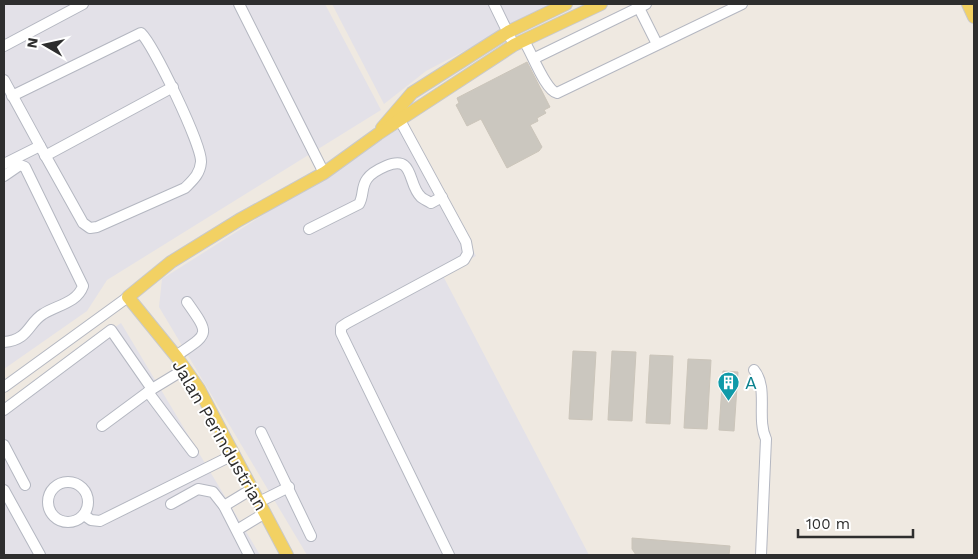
<svg xmlns="http://www.w3.org/2000/svg" width="978" height="559" font-family="'Work Sans',sans-serif">
<style>
.industrial{fill:#e3e1e8}
.building{fill:#cbc7bf;stroke:#cbc5ba}
.lines{fill:none;stroke-linecap:round;stroke-linejoin:round}
.minor-casing{stroke:#b4b7c1;stroke-width:12}
.major-casing{stroke:#c9c9c9;stroke-width:14}
.minor{stroke:#fff;stroke-width:10}
.major{stroke:#f2d163;stroke-width:12}
.labels{text-anchor:middle;dominant-baseline:central;stroke-width:4;stroke-linejoin:round;paint-order:stroke}
.culture-label{font-size:18px;fill:#0d838f;stroke:#fff;text-anchor:start}
.street-label{font-size:18px;fill:#2e2e2e;stroke:#fff}
</style>
<rect width="100%" height="100%" fill="#efe9e1"/>
<g class="industrial">
<path d="M4,4H325L381,110L107,280L87,311L4,369Z"/>
<path d="M332,4H554L426,71L384,104Z"/>
<path d="M405,125L476,256L442,274L589,555H307L159,307L162,279Z"/>
<path d="M121,323L260,555H4V404Z"/>
</g>
<g class="building">
<path d="M527,62L550,107L544,110L546,113L537,118L538,121L530,125L542,147L539,151L507,168L481,119L467,126L456,105L459,103L457,98Z"/>
<path d="M573,351L596,352L592,420L569,419Z"/>
<path d="M612,351L636,352L632,421L608,420Z"/>
<path d="M650,355L673,356L670,424L646,423Z"/>
<path d="M688,359L711,360L707,429L684,428Z"/>
<path d="M723,371L738,372L734,431L719,430Z"/>
<path d="M632,538L730,546L729,555H636L632,549Z"/>
</g>
<g class="lines">
<defs>
<g id="minor">
<path d="M239,4L324,173"/>
<path d="M494,4L511,39"/>
<path d="M637,4L657,44"/>
<path d="M524,41C532,53 545,90 557,93L742,4"/>
<path d="M4,46L83,4"/>
<path d="M535,58L646,4"/>
<path d="M4,80L40,146"/>
<path d="M396,113L466,242L468,253L464,260L347,323L341,327V333L449,555"/>
<path d="M45,156L173,87"/>
<path d="M4,164L40,146L83,223L90,228L97,227L185,188C193,180 200,174 201,162C202,145 154,46 141,33L12,96"/>
<path d="M4,176L20,165L25,167L83,286C77,303 57,305 43,314C28,323 29,340 4,342"/>
<path d="M309,229L359,204C364,196 361,187 367,179C371,173 379,169 386,166C415,154 407,184 421,197C423,199 428,201 431,203L442,197"/>
<path d="M176,356C209,333 211,336 187,302"/>
<path d="M754,370C769,388 756,418 766,439L761,555"/>
<path d="M4,387L128,297"/>
<path d="M152,389L185,369"/>
<path d="M148,392L193,452"/>
<path d="M4,410L111,330L152,389L102,426"/>
<path d="M261,432L311,536"/>
<path d="M4,445L25,485"/>
<circle cx="68" cy="502" r="20"/>
<path d="M4,490L40,555"/>
<path d="M259,502L289,487"/>
<path d="M171,504L198,489L213,492L224,506L249,555"/>
<path d="M224,506L252,489"/>
<path d="M84,515L91,520L100,521L233,455"/>
<path d="M237,530L265,513"/>
</g>
<g id="major">
<path d="M968,4L974,17"/>
<path d="M382,128L412,93L508,32L566,4"/>
<path d="M287,555L199,389L176,356L128,297L171,262L239,220L324,173L378,134L514,45L601,4"/>
</g>
</defs>
<use href="#minor" class="minor-casing"/>
<use href="#major" class="major-casing"/>
<use href="#minor" class="minor"/>
<use href="#major" class="major"/>
</g>
<defs>
<symbol id="building-pin" viewBox="-11 -11 22 30"><path d="M0 17L-7.5 6A9.5 9.5 0 1 1 7.5 6Z" fill="#0f9aa8" stroke="#fff"/><path d="M-4-6H4V6H1V3H-1V6H-4ZM-2.5-4.3h1.7v1.8h-1.7ZM.8-4.3h1.7v1.8H.8ZM-2.5-1h1.7V.8h-1.7ZM.8-1h1.7V.8H.8Z" fill="#fff"/></symbol>
</defs>
<g fill-rule="evenodd">
<use href="#building-pin" x="716" y="370" width="25" height="34"/>
</g>
<g class="labels">
<g class="culture-label">
<text x="745" y="382">A</text>
</g>
<g class="street-label">
<text transform="translate(220 435) rotate(60)">Jalan Perindustrian</text>
</g>
</g>
<rect width="978" height="559" fill="none" stroke="#2e2e2e" stroke-width="10"/>
<g transform="translate(45 45) rotate(279)" stroke="#ffffff" stroke-width="4" paint-order="stroke">
<path d="M0-4L9 19L0 12L-9 19Z" fill="#2e2e2e"/>
<text y="-8" font-size="14" font-weight="bold" text-anchor="middle" fill="#2e2e2e">N</text>
</g>
<path d="M798 529v8h115v-8" fill="none" stroke="#2e2e2e" stroke-width="2.5"/>
<text x="806" y="529" font-size="15" fill="#2e2e2e" stroke="#ffffff" stroke-width="4" paint-order="stroke">100 m</text>
</svg>
